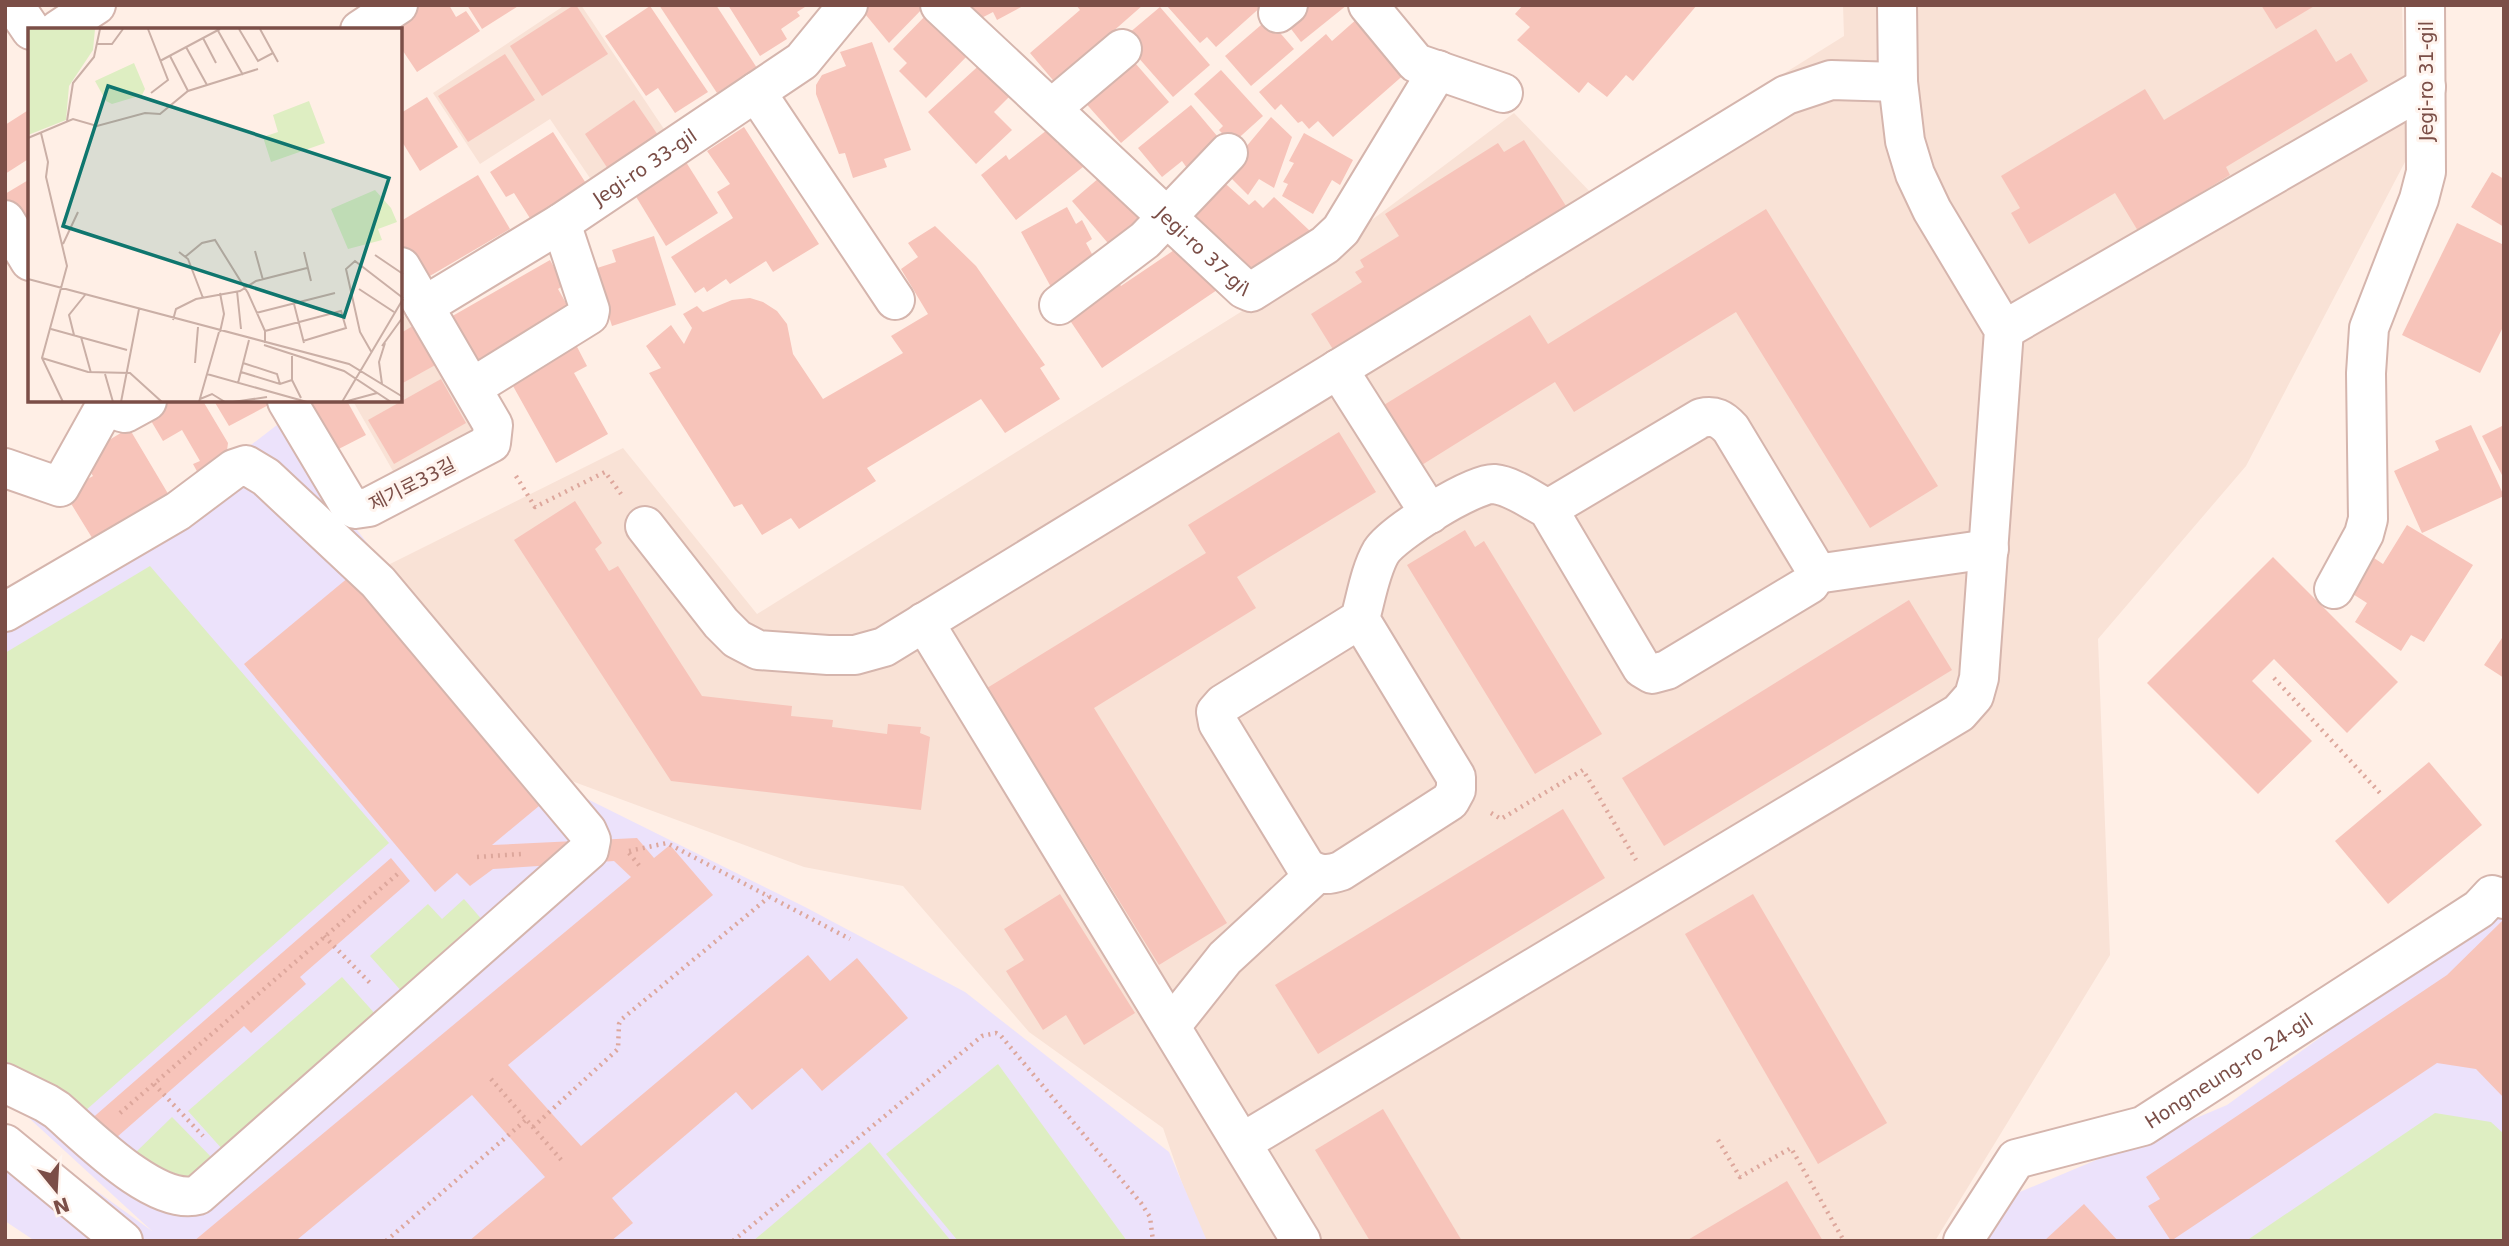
<svg xmlns="http://www.w3.org/2000/svg" width="2509" height="1246" font-family="'DejaVu Sans','Noto Sans KR',sans-serif">
<style>
.residential{fill:#f9e2d6}
.education{fill:#ece2fb}
.green{fill:#deeec2}
.building{fill:#f7c4ba}
.lines{fill:none;stroke-linecap:round;stroke-linejoin:round}
.minor-casing{stroke:#d5b5ad;stroke-width:42}
.path{stroke:#dda79c;stroke-width:4.5;stroke-dasharray:2 5;stroke-linecap:butt}
.minor{stroke:#fff;stroke-width:38}
.labels{text-anchor:middle;dominant-baseline:central;stroke-width:6;stroke-linejoin:round;paint-order:stroke}
.street-label{font-size:19px;fill:#7b4e47;stroke:#fff4ee}
.inset-road{fill:none;stroke:#caafa6;stroke-width:2}
.view{fill:#0f766e;fill-opacity:0.15;stroke:#0f766e;stroke-width:3.5}
.inset-edge{fill:none;stroke:#7b4e47;stroke-width:3.5}
</style>
<rect width="100%" height="100%" fill="#ffefe6"/>
<g class="residential">
<path d="M565,5H581L670,138L596,187L550,119L480,164L433,93Z"/>
<path d="M1843,5H2402L2406,160L2246,466L2098,639L2110,955L1935,1241H1202L1163,1128L1029,1032L903,886L804,867L550,773L388,565L623,448L757,614L1292,280L1514,113L1596,198L1668,146L1844,36Z"/>
<path d="M415,307L485,427L397,478L353,401H401V315Z"/>
</g>
<g class="education">
<path d="M277,425L547,779L805,907L965,992L1169,1152L1207,1241H35L5,1221V1125L152,1231L5,1096V603L178,501Z"/>
<path d="M2497,909L2504,911V1241H1976L1996,1202L2227,1105Z"/>
</g>
<g class="green">
<path d="M150,566L389,843L85,1111L55,1087L5,1061V653Z"/>
<path d="M464,899L484,922L404,994L370,956L428,904L442,919Z"/>
<path d="M342,977L377,1016L223,1150L188,1111Z"/>
<path d="M998,1064L1127,1241H958L886,1154Z"/>
<path d="M2435,1113L2491,1122L2504,1134V1241H2246Z"/>
<path d="M172,1117L216,1162L200,1175L184,1177L132,1156Z"/>
<path d="M870,1142L951,1241H753Z"/>
</g>
<g class="building">
<path d="M420,5H449L456,17L466,11L480,31L417,72L401,48V30H394L396,22Z"/>
<path d="M467,5H520L482,29Z"/>
<path d="M574,5H576L608,54L542,96L510,46Z"/>
<path d="M659,5H716L757,68L717,93Z"/>
<path d="M728,5H804L805,7L797,12L800,16L781,29L787,39L760,56Z"/>
<path d="M865,5H926L889,43L861,9Z"/>
<path d="M960,5H1025L997,20L993,12L970,24Z"/>
<path d="M1076,5H1143L1110,34L1063,92L1030,53L1080,10Z"/>
<path d="M1168,5H1263L1216,47L1207,37L1200,43L1167,6Z"/>
<path d="M1297,5H1347L1301,42L1282,17Z"/>
<path d="M1523,5H1697L1633,81L1626,75L1607,97L1588,82L1579,93L1517,40L1530,27L1515,14Z"/>
<path d="M2261,5H2316L2276,29Z"/>
<path d="M650,6L708,92L675,113L658,88L646,96L605,36Z"/>
<path d="M1160,7L1210,65L1173,97L1122,39Z"/>
<path d="M930,11L971,52L926,98L899,71L907,63L893,49Z"/>
<path d="M1358,18L1407,72L1333,137L1318,121L1309,129L1302,121L1298,123L1281,104L1275,110L1259,92L1326,34L1332,41Z"/>
<path d="M1268,19L1294,49L1251,86L1225,56Z"/>
<path d="M2316,29L2336,62L2351,53L2368,81L2226,167L2230,175L2138,231L2115,193L2029,244L2011,213L2020,208L2001,176L2145,89L2164,120Z"/>
<path d="M872,42L911,150L884,159L887,167L853,178L845,153L839,154L816,94V85L822,75L846,66L840,52Z"/>
<path d="M505,54L535,100L468,142L438,96Z"/>
<path d="M1129,56L1169,102L1121,143L1082,99Z"/>
<path d="M985,60L1014,92L994,112L1012,130L976,164L928,112Z"/>
<path d="M1221,70L1263,116L1232,144L1219,130L1223,126L1194,94Z"/>
<path d="M427,97L458,147L420,171L401,140V113Z"/>
<path d="M634,100L660,138L610,172L585,134Z"/>
<path d="M1191,105L1223,143L1189,171L1182,161L1162,177L1138,148Z"/>
<path d="M30,109V158L5,174V125Z"/>
<path d="M1271,117L1292,137L1274,188L1259,179L1248,195L1225,172Z"/>
<path d="M744,127L819,244L773,272L766,261L730,284L726,279L707,292L704,287L695,293L671,257L733,218L717,192L730,184L707,151Z"/>
<path d="M1047,130L1058,144L1067,137L1088,163L1016,220L981,175L1006,155L1009,160Z"/>
<path d="M553,132L589,188L533,223L514,193L506,197L490,172Z"/>
<path d="M1304,133L1353,160L1340,185L1332,180L1313,214L1282,196L1288,184L1283,182L1294,163L1289,161Z"/>
<path d="M1524,140L1566,206L1334,351L1311,314L1362,282L1355,272L1364,267L1360,260L1399,236L1385,214L1498,143L1504,152Z"/>
<path d="M686,162L718,213L666,246L632,190Z"/>
<path d="M1106,172L1148,220L1113,249L1072,201Z"/>
<path d="M2492,172L2504,179V227L2471,207Z"/>
<path d="M478,175L510,229L423,280L401,242V221Z"/>
<path d="M1217,176L1249,205L1255,200L1263,208L1274,197L1310,231L1261,283L1184,212Z"/>
<path d="M30,179V232L27,234L5,200V194Z"/>
<path d="M1067,207L1076,224L1082,220L1092,239L1086,243L1098,265L1052,289L1021,232Z"/>
<path d="M1766,209L1938,486L1870,528L1736,312L1574,412L1555,382L1417,468L1379,408L1530,315L1548,344Z"/>
<path d="M2457,223L2504,245V325L2480,373L2402,335Z"/>
<path d="M935,226L976,266L1045,365L1040,368L1060,399L1005,433L981,399L867,468L876,481L799,529L791,518L762,535L742,504L734,507L649,373L661,368L646,346L671,325L684,344L692,328L683,314L697,306L703,312L732,300L750,298L763,302L777,311L787,324L793,354L823,399L903,353L891,336L928,314L901,269L918,257L908,243Z"/>
<path d="M654,236L676,305L612,326L594,269L616,262L612,250Z"/>
<path d="M1186,242L1217,290L1102,368L1067,316L1116,278L1121,286Z"/>
<path d="M550,260L564,285L558,289L574,317L480,371L449,318Z"/>
<path d="M416,324L439,363L401,384V333Z"/>
<path d="M574,341L587,366L574,373L608,434L556,463L508,377Z"/>
<path d="M441,379L466,423L394,464L368,420Z"/>
<path d="M170,401H203L228,443L226,458L199,475L193,464L200,461L182,430L163,441L147,414Z"/>
<path d="M214,401H276L229,426Z"/>
<path d="M297,401H347L366,435L327,455Z"/>
<path d="M2471,425L2504,496L2422,533L2394,471L2439,450L2435,441Z"/>
<path d="M2504,425V479L2482,436Z"/>
<path d="M129,428L170,497L94,541L67,497L77,485L93,476L81,457Z"/>
<path d="M1339,432L1376,492L1237,577L1256,608L1094,708L1227,923L1159,965L987,688L1206,553L1188,525Z"/>
<path d="M575,501L602,543L595,549L609,571L618,566L702,696L792,706L791,716L833,720L832,727L887,734L888,724L921,727L920,733L930,737L921,810L671,781L514,540Z"/>
<path d="M2407,525L2473,565L2424,642L2411,635L2401,651L2355,622L2367,603L2345,589L2368,554L2383,564Z"/>
<path d="M1465,530L1475,547L1484,541L1602,734L1535,774L1407,565Z"/>
<path d="M2273,557L2398,682L2347,733L2274,659L2252,681L2312,741L2258,794L2147,683Z"/>
<path d="M349,577L539,806L492,845L637,838L654,858L670,845L713,895L508,1065L581,1146L808,955L830,981L857,958L908,1018L822,1091L802,1068L752,1110L736,1092L612,1198L633,1223L611,1241H469L545,1177L472,1095L298,1239L300,1241H194L631,877L614,861L493,869L470,886L457,873L435,892L244,664Z"/>
<path d="M1909,600L1952,670L1664,846L1622,778Z"/>
<path d="M2504,635V678L2484,665Z"/>
<path d="M2429,762L2482,825L2388,904L2335,841Z"/>
<path d="M1563,809L1605,878L1318,1054L1275,985Z"/>
<path d="M391,858L410,881L300,977L306,984L251,1033L244,1026L109,1144L89,1121Z"/>
<path d="M1060,894L1135,1013L1084,1045L1066,1015L1043,1030L1006,971L1024,960L1004,929Z"/>
<path d="M1753,894L1887,1123L1818,1164L1685,934Z"/>
<path d="M2502,921L2504,923V1098L2476,1069L2437,1063L2171,1241L2148,1206L2160,1199L2146,1177L2447,975Z"/>
<path d="M1383,1109L1462,1241H1370L1315,1150Z"/>
<path d="M1787,1181L1823,1241H1686Z"/>
<path d="M2084,1204L2118,1241H2044Z"/>
</g>
<g class="lines">
<defs>
<g id="minor">
<path d="M14,5L31,30"/>
<path id="s1" d="M940,5L1244,289L1251,292L1325,245L1341,230L1438,70"/>
<path d="M1368,5L1416,63L1503,93"/>
<path d="M1278,13L1288,5"/>
<path d="M58,30L96,5"/>
<path d="M360,30L398,5"/>
<path d="M756,92L895,300"/>
<path d="M1052,108L1122,49"/>
<path d="M5,220L30,261"/>
<path d="M1059,305L1145,240L1228,153"/>
<path id="s2" d="M424,306L561,223L802,61L848,5"/>
<path d="M2004,330L2426,87"/>
<path d="M1338,369L1430,514"/>
<path d="M473,387L589,315L590,310L561,223"/>
<path d="M114,401L121,412L125,413L147,401"/>
<path d="M287,401L349,505L355,509L369,507L491,443L493,425L401,267"/>
<path d="M5,468L60,487L108,401"/>
<path d="M645,526L721,623L737,639L758,650L828,655H855L884,647L1786,95L1831,80L1898,82"/>
<path d="M1816,574L1989,549"/>
<path d="M2334,589L2364,534L2368,519L2366,373L2369,328L2419,199L2426,172L2425,5"/>
<path d="M5,612L178,511L234,469L246,465L266,477L378,582L587,831L591,840L589,850L198,1195C156,1207 88,1137 57,1110L46,1103L5,1083"/>
<path d="M1360,619L1456,777V790L1450,801L1341,871C1327,876 1318,875 1306,867L1218,723L1216,712L1223,704L1360,619C1366,598 1370,571 1381,552C1393,533 1473,483 1494,484C1513,486 1532,501 1548,509L1701,418C1715,415 1722,419 1731,429L1811,562L1816,574L1810,584L1667,670L1652,674L1642,668L1548,509"/>
<path d="M924,622L1301,1241"/>
<path d="M1171,1026L1225,958L1316,874"/>
<path d="M1243,1142L1959,713L1974,696L1979,678L2004,330L1932,210L1915,174L1905,141L1898,82L1897,5"/>
<path d="M5,1144L123,1241"/>
<path id="s3" d="M1963,1241L2016,1159L2143,1126L2479,909L2492,895L2504,899"/>
</g>
</defs>
<use href="#minor" class="minor-casing"/>
<g class="path">
<path d="M516,476L535,507L605,472L621,494"/>
<path d="M2274,678L2380,793"/>
<path d="M1491,813L1501,819L1583,770L1636,860"/>
<path d="M629,851L667,843L850,939"/>
<path d="M629,853L642,869"/>
<path d="M477,857L521,854"/>
<path d="M324,936L373,986"/>
<path d="M491,1079L563,1162"/>
<path d="M154,1084L203,1136"/>
<path d="M120,1113L401,871"/>
<path d="M533,1127L618,1049L619,1024L622,1019L769,897"/>
<path d="M1718,1140L1740,1177L1791,1148L1844,1241"/>
<path d="M386,1241L527,1119"/>
<path d="M733,1241L982,1036L996,1033L1001,1036L1141,1203L1150,1217L1153,1241"/>
</g>
<use href="#minor" class="minor"/>
</g>
<g class="labels">
<g class="street-label">
<text transform="translate(2426 81) rotate(-90)">Jegi-ro 31-gil</text>
<text stroke="none"><textPath href="#s2" startOffset="261">Jegi-ro 33-gil</textPath></text>
<text stroke="none"><textPath href="#s1" startOffset="360">Jegi-ro 37-gil</textPath></text>
<text transform="translate(412 484) rotate(-27)">제기로33길</text>
<text stroke="none"><textPath href="#s3" startOffset="331">Hongneung-ro 24-gil</textPath></text>
</g>
</g>
<g transform="translate(28 28)">
<rect width="374" height="374" fill="#ffefe6"/>
<path d="M0,1H67L65,22L41,58L38,92L0,107ZM106,35L117,61L114,67L84,76L78,73L67,53ZM281,73L297,115L243,134L235,109L250,104L245,87ZM347,162L363,180L369,194L350,201L354,212L320,221L303,181Z" fill="#deeec2"/>
<path class="inset-road" d="M120,1L140,52L123,65M189,1L215,47M211,1L230,33L245,25M232,1L250,34M175,10L188,35M69,16H84L95,1M158,19L179,57M142,28L160,63M132,33L192,1M39,93L45,55L66,29L72,1M13,105L20,134L18,149L39,238L14,330L35,374M0,110L45,91L69,98L117,85L132,86L160,63L230,41M35,216L50,184M227,223L235,252M151,224L160,231L175,270M276,224L283,253M347,227L375,246M157,229L174,215L187,212L220,265L237,303V315M0,251L321,336L375,369M331,261L366,284M209,263L213,301M266,276L276,315M228,285L307,265M145,292L148,281L168,271L212,263L228,253L279,240M23,301L99,322M237,303L313,283L318,300L275,313M192,304L196,286L192,265M46,307L41,287L57,267M53,309L63,345M236,317L316,343L363,374M354,318L375,289M344,325L332,304L318,241L327,233L375,270M264,328V352L273,370M14,330L60,344L102,345L134,374M167,335L170,299M215,335L249,346L252,356M213,344L252,356L264,352M77,346L85,374M179,346L279,374M210,355L221,312M354,356L351,334L357,315M172,371L184,366L197,374M93,374L111,281M171,374L191,304M205,374L239,369M314,374L375,271M316,374L349,365"/>
<path class="view" d="M80,58L361,150L316,289L35,198Z"/>
<rect width="374" height="374" class="inset-edge"/>
</g>
<rect width="2509" height="1246" fill="none" stroke="#7b4e47" stroke-width="14"/>
<g transform="translate(56 1190) rotate(162)" stroke="#fff4ee" stroke-width="5" paint-order="stroke">
<path d="M0-5L12 26L0 18L-12 26Z" fill="#7b4e47"/>
<text y="-10" font-size="19" font-weight="bold" text-anchor="middle" fill="#7b4e47">N</text>
</g>
</svg>
